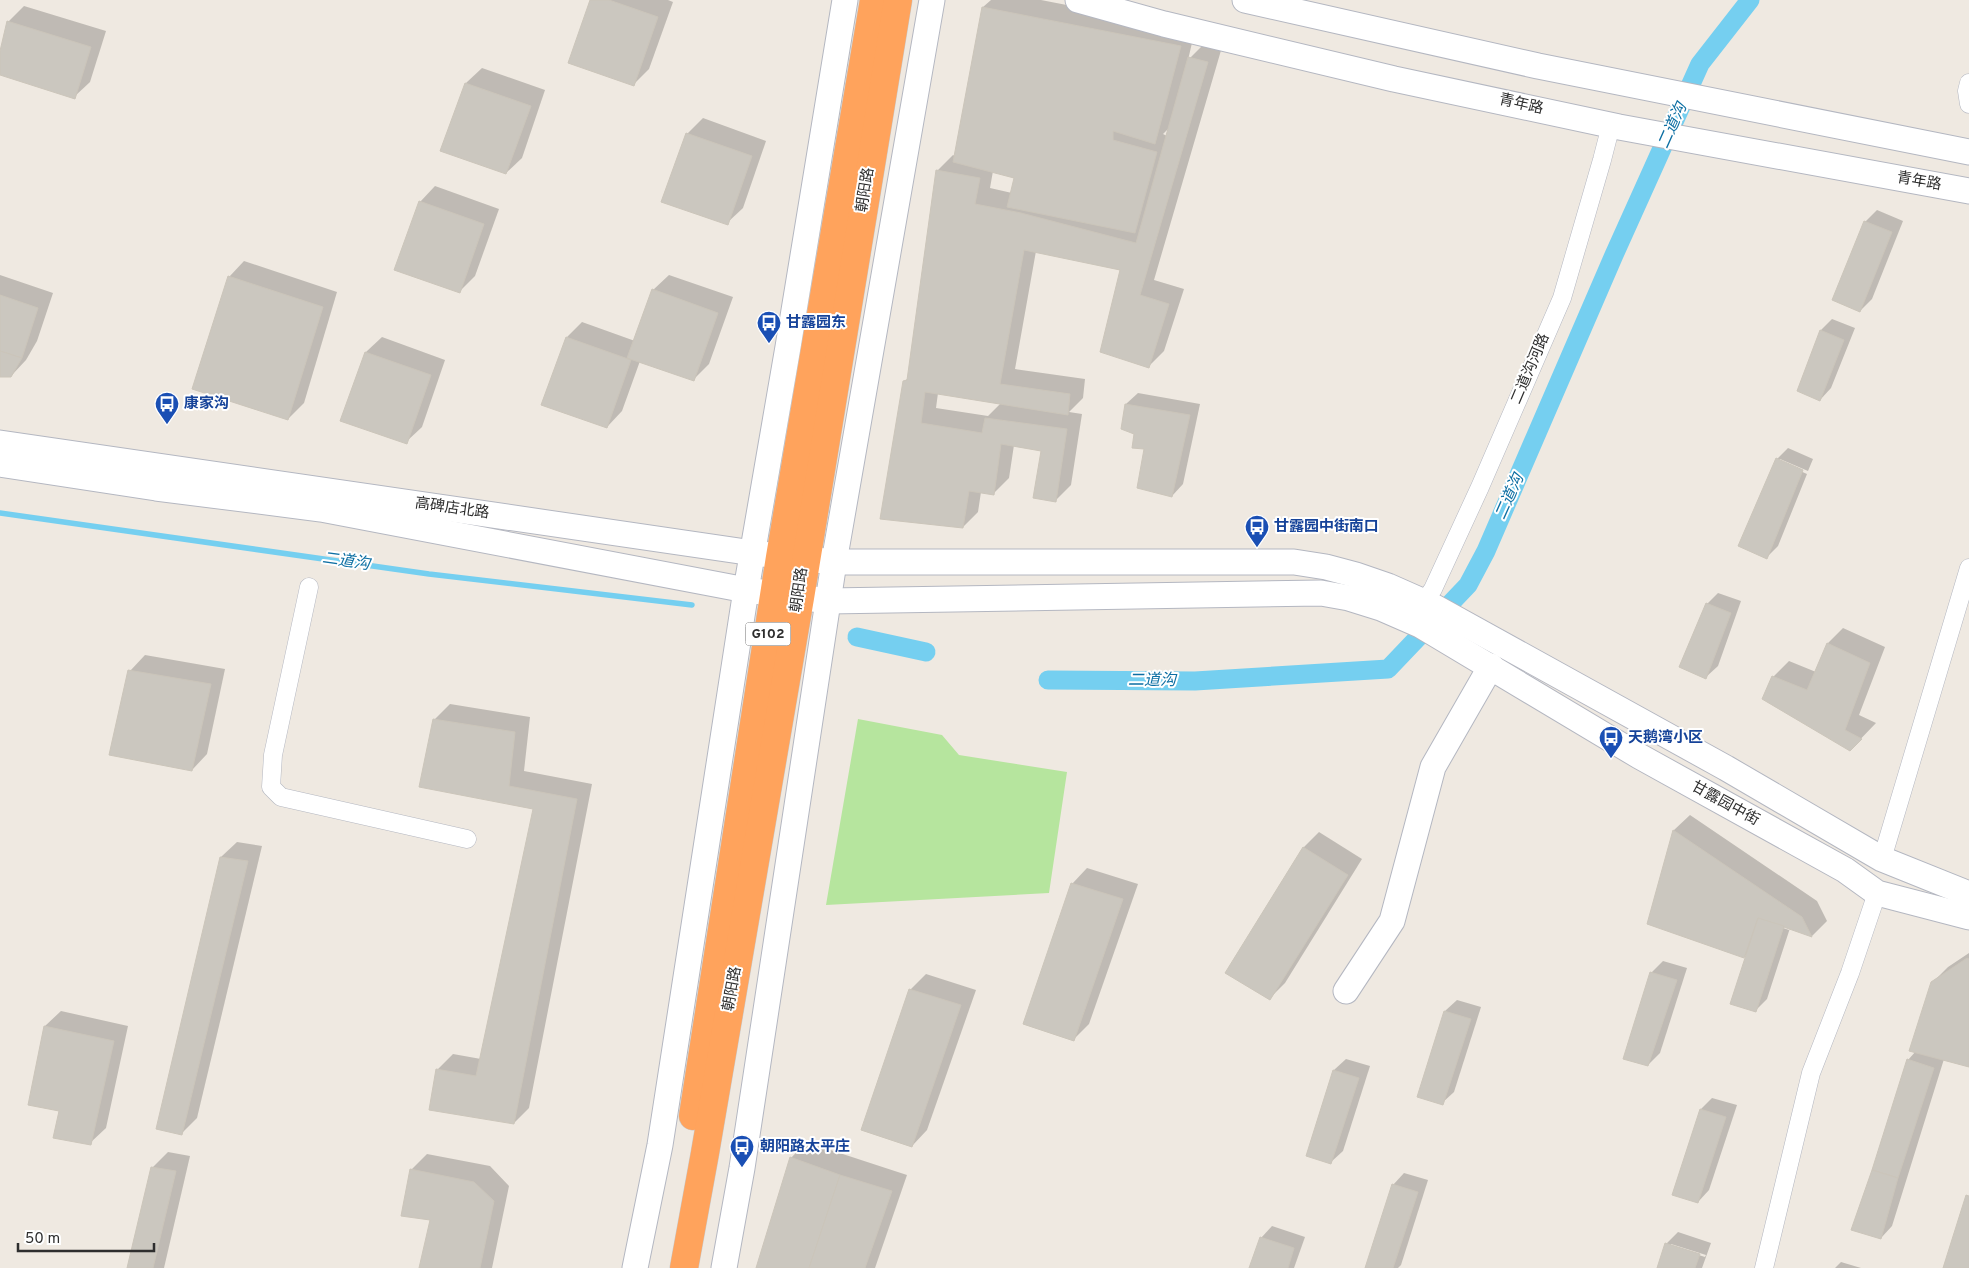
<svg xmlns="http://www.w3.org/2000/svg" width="1969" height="1268" font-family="Overpass,'Noto Sans SC',sans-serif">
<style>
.green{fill:#b6e59e}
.shadow{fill:#0003;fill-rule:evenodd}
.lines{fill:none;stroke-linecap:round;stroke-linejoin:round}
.stream{stroke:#75cff0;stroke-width:5.5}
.canal{stroke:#75cff0;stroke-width:19}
.building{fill:#cbc7bf;stroke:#cbc5ba}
.street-casing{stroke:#b4b7c1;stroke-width:19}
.secondary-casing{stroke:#b4b7c1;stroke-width:27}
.highway-casing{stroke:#c9c9c9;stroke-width:29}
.street{stroke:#fff;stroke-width:18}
.secondary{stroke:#fff;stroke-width:25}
.highway{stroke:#ffa35c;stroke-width:28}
.labels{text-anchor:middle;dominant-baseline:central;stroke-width:4;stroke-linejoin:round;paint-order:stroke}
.shield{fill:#fff;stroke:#6d6d6d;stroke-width:1}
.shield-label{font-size:14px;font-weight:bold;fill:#2e2e2e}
.street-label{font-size:15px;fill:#2e2e2e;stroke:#fff}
.transit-label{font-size:15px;font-weight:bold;fill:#164399;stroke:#fff;text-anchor:start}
.water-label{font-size:16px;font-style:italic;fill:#0d6fa3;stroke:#fff}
</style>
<rect width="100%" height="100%" fill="#efe9e1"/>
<path class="green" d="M858,719L942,735L959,755L1067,772L1049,893L826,905Z"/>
<g class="shadow">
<path d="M592,0H668L673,2L649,69L634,84Z"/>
<path d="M991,0H1041L1195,30L1188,60L1205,43L1222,47L1154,280L1184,289L1164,351L1149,366L1121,270L1036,251L1015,369L1085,379L1083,398L1069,412L1082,414L1071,485L1055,501L1043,450L1014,445L1009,478L993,494L981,492L978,512L963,527L904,382L909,377L937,171L953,155L955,156L983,7ZM1170,127L1167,136L1163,134ZM993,171L1016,178L1012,193L990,188ZM938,393L1001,403L988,416L936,408Z"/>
<path d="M24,6L106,31L90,82L74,97L0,73V56L9,21Z"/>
<path d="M482,68L545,90L522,158L506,173L442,150L466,83Z"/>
<path d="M703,118L766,141L743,208L727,223L687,134Z"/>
<path d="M435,186L499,209L475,276L460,291L420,202Z"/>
<path d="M1877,210L1903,221L1872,299L1860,311L1865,222Z"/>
<path d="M244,261L337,292L304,403L288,419L229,277Z"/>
<path d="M0,275L53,293L37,341L26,360L11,376H0Z"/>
<path d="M669,275L733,297L709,364L693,380L640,361L622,411L607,427L567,337L582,322L635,341L653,290Z"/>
<path d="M1832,319L1855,328L1831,388L1820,400L1798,390L1821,330Z"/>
<path d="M382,337L445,360L422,427L406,442L342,420L366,352Z"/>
<path d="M1138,393L1200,404L1183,484L1172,496L1136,433L1126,404Z"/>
<path d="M1788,448L1813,459L1808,471L1780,459V462L1807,474L1778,546L1766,558L1777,459Z"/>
<path d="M1718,593L1741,601L1718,666L1706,677L1707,604Z"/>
<path d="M1843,628L1885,647L1859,715L1876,723L1850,750L1773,677L1789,661L1816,672L1828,643Z"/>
<path d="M145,655L225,669L207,754L192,770L130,671Z"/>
<path d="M450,704L530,717L524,771L592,784L529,1108L514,1123L438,1069L453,1054L481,1059L535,808L421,786L434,720Z"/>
<path d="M1690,815L1817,901L1827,921L1812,936L1790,928L1767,999L1755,1011L1747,954L1744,957L1648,923L1674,830ZM1766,922L1790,928L1789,930Z"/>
<path d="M1319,832L1362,859L1285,983L1269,999L1227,973L1304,847Z"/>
<path d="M237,842L262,846L197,1118L181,1134L221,857Z"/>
<path d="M1087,868L1138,884L1089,1024L1073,1040L1072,884Z"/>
<path d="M1969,953V1066L1944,1059L1892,1226L1881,1238L1908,1060L1916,1051L1932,983L1948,967Z"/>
<path d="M1663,961L1687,968L1660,1053L1648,1065L1651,973Z"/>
<path d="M926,974L976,990L927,1130L912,1146L910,990Z"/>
<path d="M1457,1000L1481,1007L1454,1092L1442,1103L1445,1011Z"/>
<path d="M61,1011L128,1026L106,1128L90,1143L60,1110L29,1104L45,1026Z"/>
<path d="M1346,1059L1370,1066L1343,1151L1331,1162L1334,1070Z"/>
<path d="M1712,1098L1737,1105L1709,1190L1698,1202L1701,1109Z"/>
<path d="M806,1142L907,1175L875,1268H758L791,1158Z"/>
<path d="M168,1152L190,1156L164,1268H129L152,1168Z"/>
<path d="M427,1154L490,1166L509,1186L492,1268H420L431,1218L411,1170Z"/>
<path d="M1404,1173L1428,1180L1401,1265L1398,1268H1366L1393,1185Z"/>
<path d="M1272,1226L1305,1237L1294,1268H1250L1261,1238Z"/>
<path d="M1678,1232L1711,1243L1702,1268H1658L1666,1244ZM1671,1244L1706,1255L1705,1257L1671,1246Z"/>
<path d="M1841,1262L1861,1268H1835Z"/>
</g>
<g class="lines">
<path class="stream" d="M0,513L429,574L692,605"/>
<g class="canal">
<path d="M857,637L926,652"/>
<path d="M1048,680L1195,681L1388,669L1468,585L1486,551L1614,255L1700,64L1750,0"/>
</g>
</g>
<g class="building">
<path d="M590,0H609L658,17L634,86L568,63Z"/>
<path d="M982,7L1181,46L1155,144L1113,131V140L1157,152L1135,233L1007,207L1014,178L953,162Z"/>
<path d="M7,21L91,47L75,99L0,75V51Z"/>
<path d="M1188,57L1208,62L1140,295L1169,304L1149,368L1100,352L1120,270L1024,250L1000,384L1070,394L1068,415L925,392L921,423L982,433L985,418L1067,429L1056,502L1033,498L1041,451L1001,444L994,495L969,491L963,528L880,519L903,381L907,380L936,170L980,178L975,204L1021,213L1136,243Z"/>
<path d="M465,83L531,106L506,174L440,151Z"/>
<path d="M686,133L752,156L728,225L661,202Z"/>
<path d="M419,201L484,224L460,293L394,270Z"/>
<path d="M1864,221L1892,232L1860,312L1832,300Z"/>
<path d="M228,276L323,307L288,420L192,389Z"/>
<path d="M652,289L718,313L694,381L627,358Z"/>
<path d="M0,295L38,308L22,358L0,351Z"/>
<path d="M1820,330L1844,340L1820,401L1797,391Z"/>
<path d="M566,337L631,360L607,428L541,405Z"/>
<path d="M0,351L22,358L11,377H0Z"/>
<path d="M365,352L431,375L407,444L340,421Z"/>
<path d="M1125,404L1190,415L1172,497L1137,488L1144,449L1132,448L1134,434L1121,429Z"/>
<path d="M1776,458L1803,470L1767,559L1738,546Z"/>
<path d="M1706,603L1731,613L1706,679L1679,667Z"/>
<path d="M1827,643L1870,663L1845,730L1862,739L1850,751L1762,699L1772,676L1807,690Z"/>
<path d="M128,670L211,684L192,771L109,755Z"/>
<path d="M433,719L515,732L509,786L577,799L514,1124L429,1110L436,1069L476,1076L533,809L419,787Z"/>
<path d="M1673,830L1802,917L1812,937L1758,918L1744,958L1647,924Z"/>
<path d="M1303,847L1348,875L1270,1000L1225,973Z"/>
<path d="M220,857L248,861L182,1135L156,1129Z"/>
<path d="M1071,883L1123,899L1074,1041L1023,1024Z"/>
<path d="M1758,918L1784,926L1756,1012L1730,1004Z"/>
<path d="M1967,958L1969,959V1067L1909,1051L1931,982Z"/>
<path d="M1650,972L1677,980L1648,1066L1623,1059Z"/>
<path d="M909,989L961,1005L912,1147L861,1130Z"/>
<path d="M1444,1011L1471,1019L1443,1105L1417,1097Z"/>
<path d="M44,1026L114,1041L91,1145L53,1138L59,1111L28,1105Z"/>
<path d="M1907,1059L1934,1068L1898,1178L1872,1170Z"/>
<path d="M1333,1070L1359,1078L1331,1164L1306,1156Z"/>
<path d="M1700,1109L1726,1117L1698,1203L1672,1195Z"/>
<path d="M790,1157L840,1175L809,1268H756Z"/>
<path d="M151,1167L176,1171L153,1268H127Z"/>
<path d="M410,1169L474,1182L494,1201L480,1268H419L430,1220L401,1216Z"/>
<path d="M1872,1170L1898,1178L1881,1239L1851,1230Z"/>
<path d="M840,1175L892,1191L865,1268H809Z"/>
<path d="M1392,1184L1418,1192L1393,1268H1365Z"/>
<path d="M1966,1195L1969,1196V1268H1943Z"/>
<path d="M1260,1237L1294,1248L1288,1268H1249Z"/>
<path d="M1665,1243L1700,1254L1695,1268H1657Z"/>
</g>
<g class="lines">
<defs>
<g id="street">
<path d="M1969,83L1967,91L1969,104"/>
<path d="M309,587L273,755L271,787L281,797L467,839"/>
<path d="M1424,602L1433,589L1480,487L1562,298L1602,160L1611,125"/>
<path d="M1882,859L1969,568"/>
<path d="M1764,1268L1811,1073L1850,973L1877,893"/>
</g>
<g id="secondary">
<path d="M1078,0L1164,24L1394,79L1619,127L1969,191"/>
<path d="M1245,0L1538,66L1969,152"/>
<path d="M0,443L753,553L834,562H1294L1326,567L1356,575L1388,586L1431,605L1726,768L1882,859L1969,894"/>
<path d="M0,464L156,488L321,509L746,590L828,601L1321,593L1349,598L1381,608L1420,625L1639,756L1845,870L1877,893L1969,917"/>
<path d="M1346,991L1392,921L1433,767L1491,666"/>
<path d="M635,1268L660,1145L746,590L788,347L845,0"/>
<path d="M724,1268L742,1168L834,562L932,0"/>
</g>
<g id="highway">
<path d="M693,1116L780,557L874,0"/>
<path d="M684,1268L705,1153L800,598L898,0"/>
</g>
</defs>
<use href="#street" class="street-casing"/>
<use href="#secondary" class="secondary-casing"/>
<use href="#highway" class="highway-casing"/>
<use href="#street" class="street"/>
<use href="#secondary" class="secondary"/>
<use href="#highway" class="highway"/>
</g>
<defs>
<symbol id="bus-pin" viewBox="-11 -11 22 30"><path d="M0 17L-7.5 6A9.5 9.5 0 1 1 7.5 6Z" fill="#1a4fb4" stroke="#fff"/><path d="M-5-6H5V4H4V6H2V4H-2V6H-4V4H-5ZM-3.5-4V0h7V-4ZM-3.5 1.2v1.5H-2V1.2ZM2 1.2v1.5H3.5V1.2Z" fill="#fff"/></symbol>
</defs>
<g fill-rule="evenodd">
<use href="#bus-pin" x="755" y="309" width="28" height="38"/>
<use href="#bus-pin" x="153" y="390" width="28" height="38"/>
<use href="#bus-pin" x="1243" y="513" width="28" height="38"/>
<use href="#bus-pin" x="1597" y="724" width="28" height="38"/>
<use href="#bus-pin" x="728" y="1133" width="28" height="38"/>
</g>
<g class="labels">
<rect class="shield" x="745.5" y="622.5" width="45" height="23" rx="4"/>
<g class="shield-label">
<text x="768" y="634">G102</text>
</g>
<g class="street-label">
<text transform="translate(1521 105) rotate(13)">青年路</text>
<text transform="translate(1919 182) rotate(10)">青年路</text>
<text transform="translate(866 190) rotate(-81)">朝阳路</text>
<text transform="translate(1531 369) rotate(-67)">二道沟河路</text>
<text transform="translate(452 509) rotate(8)">高碑店北路</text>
<text transform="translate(800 590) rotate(-82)">朝阳路</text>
<text transform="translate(1725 804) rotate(29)">甘露园中街</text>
<text transform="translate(733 989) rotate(-80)">朝阳路</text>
</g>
<g class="transit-label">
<text x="786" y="323">甘露园东</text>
<text x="184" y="404">康家沟</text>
<text x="1274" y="527">甘露园中街南口</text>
<text x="1628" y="738">天鹅湾小区</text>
<text x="760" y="1147">朝阳路太平庄</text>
</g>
<g class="water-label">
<text transform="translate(1673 126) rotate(-66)">二道沟</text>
<text transform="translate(1510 497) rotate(-66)">二道沟</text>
<text transform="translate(346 562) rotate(8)">二道沟</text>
<text x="1152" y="681">二道沟</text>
</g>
</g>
<path d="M18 1243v8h136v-8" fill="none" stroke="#2e2e2e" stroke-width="2.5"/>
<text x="25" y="1243" font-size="15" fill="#2e2e2e" stroke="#ffffff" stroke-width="4" paint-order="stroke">50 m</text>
</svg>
